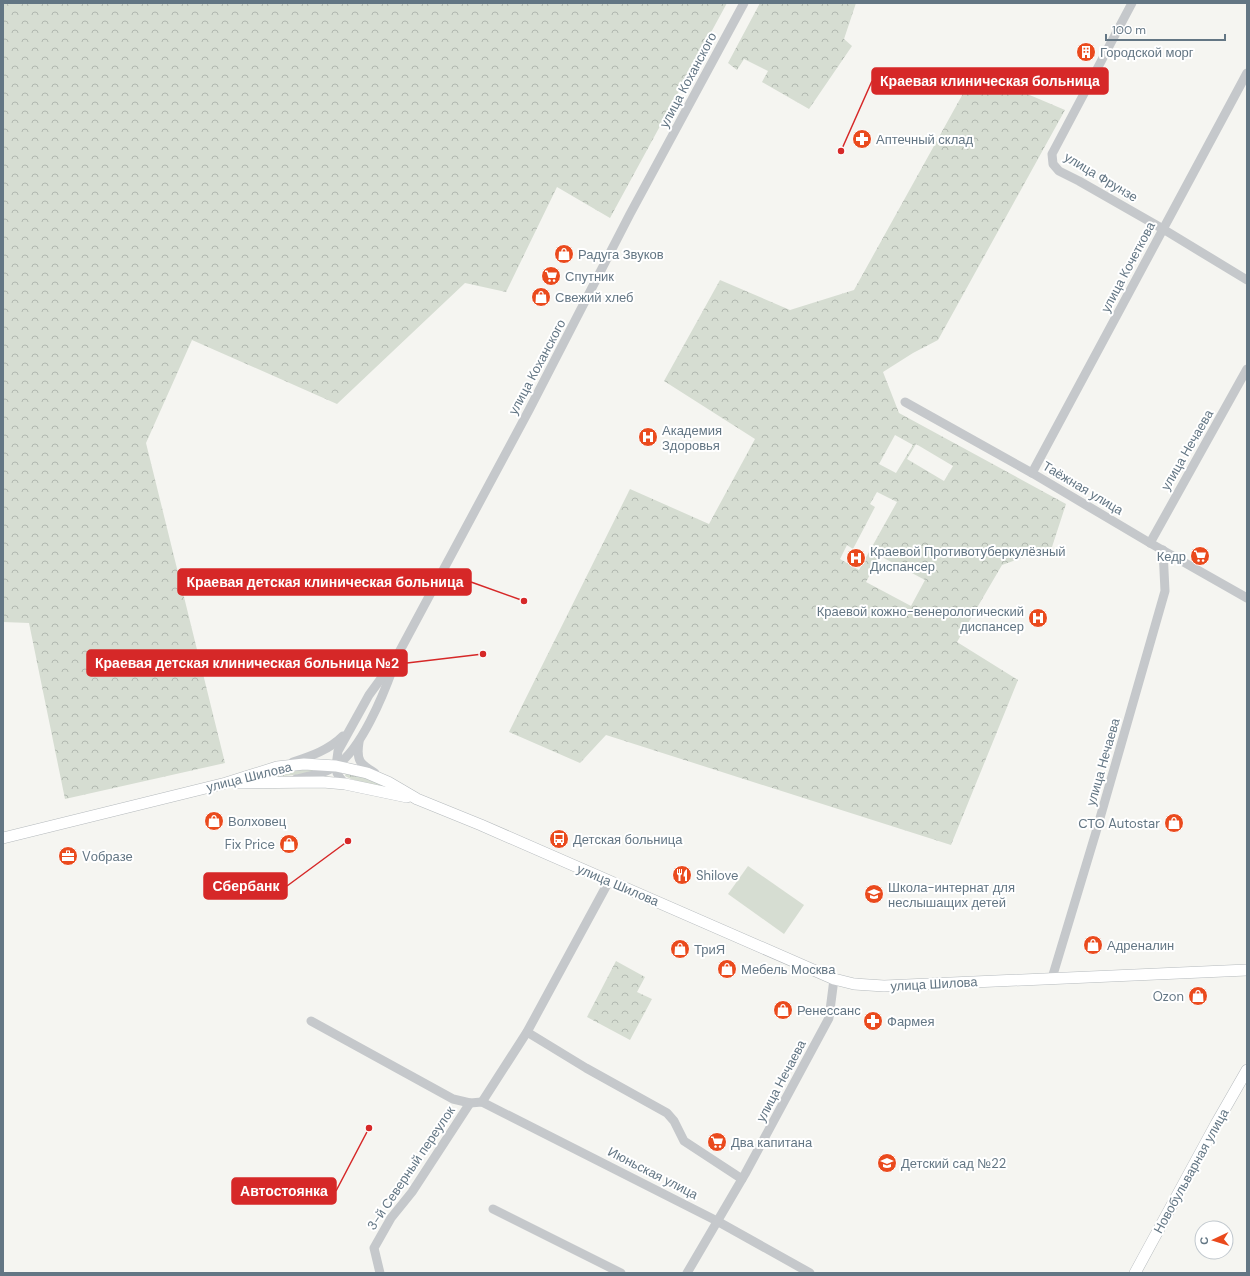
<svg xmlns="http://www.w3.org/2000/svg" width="1250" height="1276" font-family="'DM Sans',sans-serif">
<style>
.grass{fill:url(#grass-tufts)}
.forest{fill:url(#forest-crowns);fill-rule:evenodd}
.pitch{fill:#d6ddd2}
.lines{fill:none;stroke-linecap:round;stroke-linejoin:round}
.major-casing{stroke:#b5babd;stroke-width:12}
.minor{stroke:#c5c8cb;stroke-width:9}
.major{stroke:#fff;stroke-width:11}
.labels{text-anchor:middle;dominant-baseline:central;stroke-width:4;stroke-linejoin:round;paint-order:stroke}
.poi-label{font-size:13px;fill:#637684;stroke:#fff;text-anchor:start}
.street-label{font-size:13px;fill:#637684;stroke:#fff}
.leader{fill:none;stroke:#d62828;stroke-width:1.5}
.callout-dot{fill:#d62828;stroke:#fff;stroke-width:1.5}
.callout{fill:#d62828;stroke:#d62828;stroke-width:1.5}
.callout-label{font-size:14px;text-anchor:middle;font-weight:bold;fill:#fff}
</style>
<defs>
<pattern id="grass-tufts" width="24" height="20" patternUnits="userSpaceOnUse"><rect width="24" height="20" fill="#d6ddd2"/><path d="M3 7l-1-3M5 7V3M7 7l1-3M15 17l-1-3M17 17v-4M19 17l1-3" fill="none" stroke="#b1b8b0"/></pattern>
<pattern id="forest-crowns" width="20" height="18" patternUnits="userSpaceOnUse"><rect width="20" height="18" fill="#d6ddd2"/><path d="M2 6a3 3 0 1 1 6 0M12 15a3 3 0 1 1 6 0" fill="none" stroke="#b1b8b0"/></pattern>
</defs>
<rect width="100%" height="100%" fill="#f5f5f1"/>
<g class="grass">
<path d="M308,766L313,770L312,772L306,774L271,777L273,774Z"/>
<path d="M346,773L378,780L390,790L351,779L345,776Z"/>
</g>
<g class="forest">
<path d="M3,3H727L610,218L557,187L506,292L465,283L337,404L192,340L146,443L225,763L65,799L29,623L3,622Z"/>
<path d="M760,3H856L844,39L852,46L809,109L762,82L768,71L744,59L737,70L728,63Z"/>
<path d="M975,72L1065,110L938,340L913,353L883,372L899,413L1066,504L1052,547L1002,565L957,642L1018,680L951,845L606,735L580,763L509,732L630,489L709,524L755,439L664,381L720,280L790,310L854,290ZM895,435L913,445L896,473L879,464ZM916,444L953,466L944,481L907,459ZM877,492L897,502L859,570L840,559L847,545L853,549L875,507L870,504ZM880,556L925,580L911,606L866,582Z"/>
<path d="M616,961L645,977L637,992L652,999L630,1040L587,1017Z"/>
</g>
<path class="pitch" d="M748,866L804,905L784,934L728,894Z"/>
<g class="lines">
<defs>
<g id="major">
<path d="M239,783L323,782L345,784L407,797"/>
<path d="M3,838L226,783L277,767L304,764L336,766L367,773L388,782L417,799L481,825L834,979L854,984L884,986L1247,970"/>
<path d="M1135,1273L1216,1124L1247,1070"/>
</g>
</defs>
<use href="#major" class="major-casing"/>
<g class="minor">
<path d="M1132,3L1052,154L1053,164L1059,171L1079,181L1163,229L1247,280"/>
<path d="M905,402L1032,473L1150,543L1247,598"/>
<path d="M1032,473L1247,73"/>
<path d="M1150,543L1247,369"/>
<path d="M359,742C356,761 360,764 375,773"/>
<path d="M293,762C311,756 329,750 343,736"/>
<path d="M296,779C310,776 325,774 337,765C361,749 383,696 393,668"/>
<path d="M345,784L340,778L337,773L336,766L338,751L369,695L396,658L529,410L630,214L744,3"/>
<path d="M1052,978L1096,832L1165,591L1163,550"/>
<path d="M311,1021L453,1099L470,1103L482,1102L717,1221L810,1273"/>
<path d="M527,1032L586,1068L667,1113L674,1121L684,1141L742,1179"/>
<path d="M482,1102L527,1032L609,881"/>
<path d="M493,1209L621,1273"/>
<path d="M380,1273L374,1248L391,1218L412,1192L470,1103"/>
<path d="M687,1273L745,1174L829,1018L834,979"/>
</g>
<use href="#major" class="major"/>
</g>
<defs>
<symbol id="building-disc" viewBox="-11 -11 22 22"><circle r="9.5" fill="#ea4a1d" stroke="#fff"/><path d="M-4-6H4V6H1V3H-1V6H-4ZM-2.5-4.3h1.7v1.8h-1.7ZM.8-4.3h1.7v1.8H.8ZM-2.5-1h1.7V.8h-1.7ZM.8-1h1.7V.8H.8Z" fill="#fff"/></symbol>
<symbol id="pharmacy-disc" viewBox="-11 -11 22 22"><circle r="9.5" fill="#ea4a1d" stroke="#fff"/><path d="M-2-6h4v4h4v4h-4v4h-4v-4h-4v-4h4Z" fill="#fff"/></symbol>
<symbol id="shop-disc" viewBox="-11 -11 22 22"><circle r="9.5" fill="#ea4a1d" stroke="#fff"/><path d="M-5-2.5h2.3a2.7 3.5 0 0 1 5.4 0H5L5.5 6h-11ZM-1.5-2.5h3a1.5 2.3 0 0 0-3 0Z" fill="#fff"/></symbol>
<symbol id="supermarket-disc" viewBox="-11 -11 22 22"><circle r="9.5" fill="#ea4a1d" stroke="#fff"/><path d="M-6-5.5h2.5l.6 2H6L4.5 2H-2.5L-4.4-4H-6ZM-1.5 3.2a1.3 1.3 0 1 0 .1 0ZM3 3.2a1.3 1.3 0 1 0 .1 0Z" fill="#fff"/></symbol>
<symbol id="hospital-disc" viewBox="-11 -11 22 22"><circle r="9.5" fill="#ea4a1d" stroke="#fff"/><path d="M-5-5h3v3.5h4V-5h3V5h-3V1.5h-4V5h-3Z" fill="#fff"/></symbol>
<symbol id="bus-disc" viewBox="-11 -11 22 22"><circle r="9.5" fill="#ea4a1d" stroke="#fff"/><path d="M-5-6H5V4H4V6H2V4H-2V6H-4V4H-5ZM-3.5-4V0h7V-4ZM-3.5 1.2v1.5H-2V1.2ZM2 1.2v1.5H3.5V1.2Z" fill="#fff"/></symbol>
<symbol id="office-disc" viewBox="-11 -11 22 22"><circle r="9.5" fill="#ea4a1d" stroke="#fff"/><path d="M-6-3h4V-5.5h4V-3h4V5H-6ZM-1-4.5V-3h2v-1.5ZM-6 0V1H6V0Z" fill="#fff"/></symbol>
<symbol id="restaurant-disc" viewBox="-11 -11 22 22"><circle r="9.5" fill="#ea4a1d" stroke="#fff"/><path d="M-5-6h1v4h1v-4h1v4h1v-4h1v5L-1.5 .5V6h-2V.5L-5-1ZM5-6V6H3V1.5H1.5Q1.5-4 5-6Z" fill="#fff"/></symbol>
<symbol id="school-disc" viewBox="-11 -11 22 22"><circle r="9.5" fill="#ea4a1d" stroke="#fff"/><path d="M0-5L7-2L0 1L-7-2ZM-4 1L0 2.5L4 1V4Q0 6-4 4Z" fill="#fff"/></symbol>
</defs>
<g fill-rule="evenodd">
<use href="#building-disc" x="1075" y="41" width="22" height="22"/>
<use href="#pharmacy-disc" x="851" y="128" width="22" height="22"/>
<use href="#shop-disc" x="553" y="243" width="22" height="22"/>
<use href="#supermarket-disc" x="540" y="265" width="22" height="22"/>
<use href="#shop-disc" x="530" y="286" width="22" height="22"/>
<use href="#hospital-disc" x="637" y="426" width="22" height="22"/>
<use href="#supermarket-disc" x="1189" y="545" width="22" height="22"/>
<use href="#hospital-disc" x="845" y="547" width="22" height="22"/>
<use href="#hospital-disc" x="1027" y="607" width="22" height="22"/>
<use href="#shop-disc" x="203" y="810" width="22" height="22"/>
<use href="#shop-disc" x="1163" y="812" width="22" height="22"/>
<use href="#bus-disc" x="548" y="828" width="22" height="22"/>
<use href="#shop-disc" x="278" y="833" width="22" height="22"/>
<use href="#office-disc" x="57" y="845" width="22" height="22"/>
<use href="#restaurant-disc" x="671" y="864" width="22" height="22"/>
<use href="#school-disc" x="863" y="883" width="22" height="22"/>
<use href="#shop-disc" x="1082" y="934" width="22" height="22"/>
<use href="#shop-disc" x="669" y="938" width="22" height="22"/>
<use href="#shop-disc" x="716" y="958" width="22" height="22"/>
<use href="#shop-disc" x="1187" y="985" width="22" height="22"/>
<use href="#shop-disc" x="772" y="999" width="22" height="22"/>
<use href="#pharmacy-disc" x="862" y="1010" width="22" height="22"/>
<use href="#supermarket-disc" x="706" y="1131" width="22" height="22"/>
<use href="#school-disc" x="876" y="1152" width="22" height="22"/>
</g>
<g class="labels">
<g class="poi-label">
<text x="1100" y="52">Городской морг</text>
<text x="876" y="139">Аптечный склад</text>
<text x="578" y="254">Радуга Звуков</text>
<text x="565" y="276">Спутник</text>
<text x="555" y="297">Свежий хлеб</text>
<text x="662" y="430">Академия<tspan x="662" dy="15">Здоровья</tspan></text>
<text x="870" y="551">Краевой Противотуберкулёзный<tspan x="870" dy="15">Диспансер</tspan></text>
<text x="1186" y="556" text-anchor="end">Кедр</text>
<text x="1024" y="611" text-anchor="end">Краевой кожно-венерологический<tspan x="1024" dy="15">диспансер</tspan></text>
<text x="228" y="821">Волховец</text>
<text x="1160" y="823" text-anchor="end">СТО Autostar</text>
<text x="573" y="839">Детская больница</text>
<text x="275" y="844" text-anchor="end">Fix Price</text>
<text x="82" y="856">Vобразе</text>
<text x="696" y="875">Shilove</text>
<text x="888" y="887">Школа-интернат для<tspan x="888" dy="15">неслышащих детей</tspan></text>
<text x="1107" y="945">Адреналин</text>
<text x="694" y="949">ТриЯ</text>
<text x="741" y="969">Мебель Москва</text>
<text x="1184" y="996" text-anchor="end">Ozon</text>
<text x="797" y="1010">Ренессанс</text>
<text x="887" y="1021">Фармея</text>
<text x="731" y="1142">Два капитана</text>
<text x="901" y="1163">Детский сад №22</text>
</g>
<g class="street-label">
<text transform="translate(688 80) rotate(-62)">улица Коханского</text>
<text transform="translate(1101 177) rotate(31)">улица Фрунзе</text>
<text transform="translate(1128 267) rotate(-62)">улица Кочеткова</text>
<text transform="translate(537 367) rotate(-62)">улица Коханского</text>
<text transform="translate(1187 450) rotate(-60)">улица Нечаева</text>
<text transform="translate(1083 488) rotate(31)">Таёжная улица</text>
<text transform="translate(1103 762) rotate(-74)">улица Нечаева</text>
<text transform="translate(249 777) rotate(-14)">улица Шилова</text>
<text transform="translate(618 885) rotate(23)">улица Шилова</text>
<text transform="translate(934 984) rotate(-3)">улица Шилова</text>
<text transform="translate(781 1081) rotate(-62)">улица Нечаева</text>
<text transform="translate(411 1168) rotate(-56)">3-й Северный переулок</text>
<text transform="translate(1191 1171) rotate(-61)">Новобульварная улица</text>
<text transform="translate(653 1173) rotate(27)">Июньская улица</text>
</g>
</g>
<path class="leader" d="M841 151L872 81M524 601L471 582M483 654L407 663M348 841L287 886M369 1128L336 1191"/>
<g class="callout-dot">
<circle cx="841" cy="151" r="4"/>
<circle cx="524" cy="601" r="4"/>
<circle cx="483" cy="654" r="4"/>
<circle cx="348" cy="841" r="4"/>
<circle cx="369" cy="1128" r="4"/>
</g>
<g class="callout">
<rect x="872" y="68" width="236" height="26" rx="4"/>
<rect x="178" y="569" width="293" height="26" rx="4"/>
<rect x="87" y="650" width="320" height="26" rx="4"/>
<rect x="204" y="873" width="83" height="26" rx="4"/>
<rect x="232" y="1178" width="104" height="26" rx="4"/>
</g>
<g class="callout-label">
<text x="990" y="86">Краевая клиническая больница</text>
<text x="325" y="587">Краевая детская клиническая больница</text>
<text x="247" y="668">Краевая детская клиническая больница №2</text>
<text x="246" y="891">Сбербанк</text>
<text x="284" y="1196">Автостоянка</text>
</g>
<rect width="1250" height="1276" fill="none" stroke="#637684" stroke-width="8"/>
<g transform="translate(1214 1240) rotate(266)"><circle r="19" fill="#ffffff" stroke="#c1c8ce"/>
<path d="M0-3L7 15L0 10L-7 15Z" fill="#ea4a1d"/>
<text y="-6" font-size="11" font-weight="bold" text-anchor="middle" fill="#637684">С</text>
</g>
<path d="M1106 34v6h119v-6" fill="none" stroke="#637684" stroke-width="2"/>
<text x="1112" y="34" font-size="12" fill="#637684" stroke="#ffffff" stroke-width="3" paint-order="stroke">100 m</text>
</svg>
